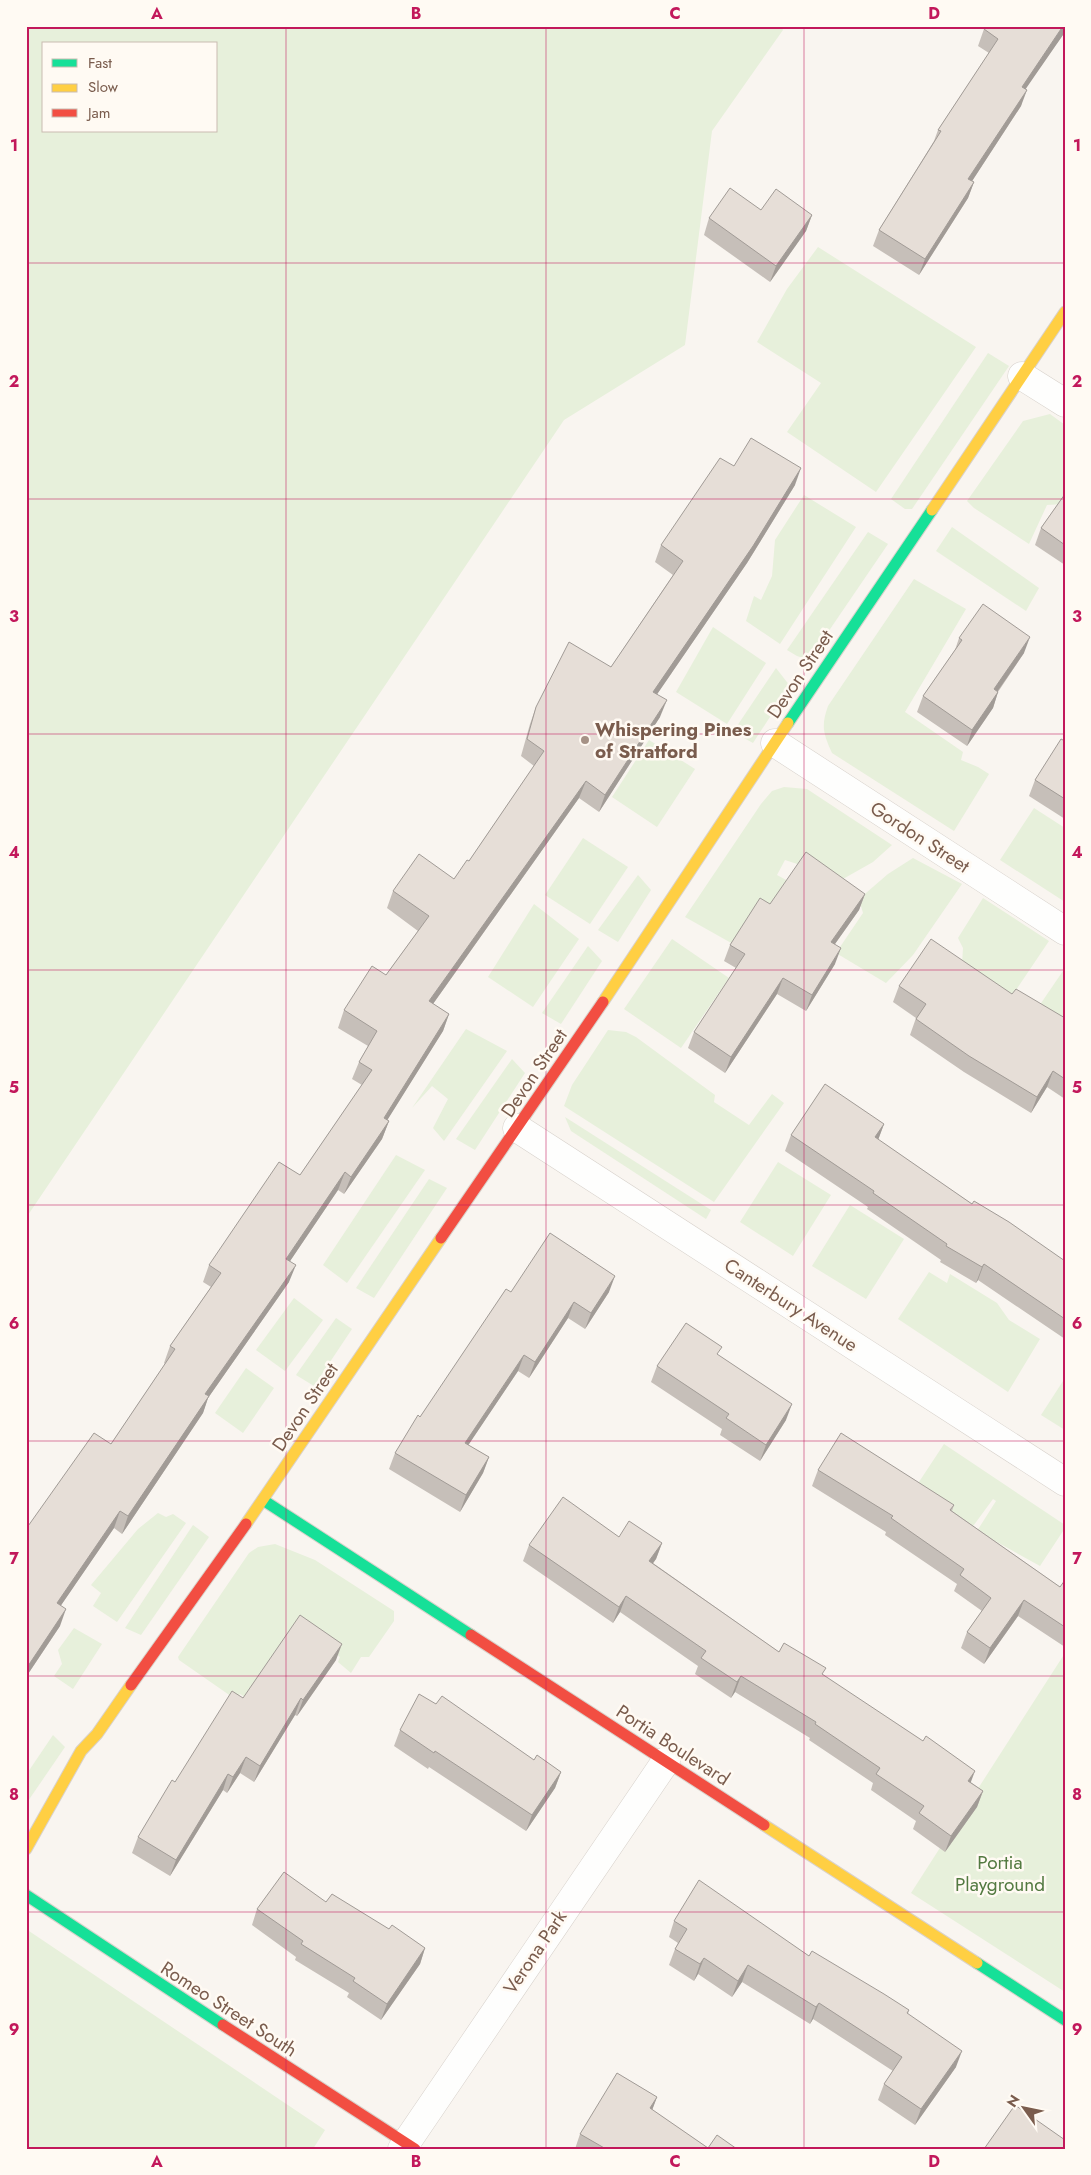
<svg xmlns="http://www.w3.org/2000/svg" width="1091" height="2175" font-family="Jost,sans-serif">
<style>
.green{fill:#e7f0db;fill-rule:evenodd}
.lines{fill:none;stroke-linecap:round;stroke-linejoin:round}
.street-casing{stroke:#d7d1cb;stroke-width:29}
.fast-casing{stroke:#d9d2cb;stroke-width:13}
.slow-casing{stroke:#d9d2cb;stroke-width:13}
.jam-casing{stroke:#d9d2cb;stroke-width:13}
.street{stroke:#fefefd;stroke-width:28}
.fast{stroke:#16e098;stroke-width:11}
.slow{stroke:#ffcf43;stroke-width:11}
.jam{stroke:#f24e42;stroke-width:11}
.wall{fill:#c6bfb9}
.shaded-wall{fill:#a19b96}
.building{fill:#e6ded7;stroke:#a19b96}
.grid{fill:none;stroke:#c2185b;stroke-width:1;stroke-opacity:0.55}
.poi-dot{fill:#a69286;stroke:#fffaf3;stroke-width:2}
.labels{text-anchor:middle;dominant-baseline:central;stroke-width:5;stroke-linejoin:round;paint-order:stroke}
.street-label{font-size:19px;fill:#7a5c4d;stroke:#fffaf3}
.poi-label{font-size:19px;font-weight:bold;fill:#7a5c4d;stroke:#fffaf3;text-anchor:start}
.park-label{font-size:19px;fill:#537a41;stroke:#fffaf3}
.neatline{fill:none;stroke:#c2185b;stroke-width:2}
.grid-label{font-size:16px;text-anchor:middle;font-weight:bold;fill:#c2185b}
</style>
<rect width="100%" height="100%" fill="#f9f5f0"/>
<g class="green">
<path d="M26,26H781L783,30L712,131L685,345L564,420L26,1218ZM44,44H216V131H44Z"/>
<path d="M818,247L976,347L876,492L787,432L821,383L757,342L787,289Z"/>
<path d="M988,353L1009,366L912,509H905L891,499Z"/>
<path d="M1050,414L1065,425V504L1047,505L1029,544L974,508L967,501L1023,421Z"/>
<path d="M804,495L856,527L780,644L746,621L754,596L761,600L772,576L775,540Z"/>
<path d="M952,527L1039,588L1026,611L936,551Z"/>
<path d="M868,532L888,544L809,660L797,656L787,650Z"/>
<path d="M914,579L966,609L905,712L963,752L961,760L978,767L989,774L954,831L832,753C823,733 821,726 828,706Z"/>
<path d="M713,627L766,663L727,724L676,692Z"/>
<path d="M776,668L790,686L753,743L733,732Z"/>
<path d="M649,740L695,769L657,827L612,797Z"/>
<path d="M784,787L807,789L892,845L873,862L843,879L785,860L777,875L788,881L768,910L733,944L685,917L761,804L772,791Z"/>
<path d="M1034,808L1065,828V902L1000,860Z"/>
<path d="M583,838L628,867L590,924L545,895Z"/>
<path d="M913,858L962,884L913,955L886,983L836,953L863,913L859,899L888,874Z"/>
<path d="M638,875L651,890L618,942L598,930Z"/>
<path d="M983,898L1049,941L1008,1002L962,964L963,948L958,938Z"/>
<path d="M534,904L579,939L533,1007L488,977Z"/>
<path d="M672,939L729,978L681,1048L624,1009Z"/>
<path d="M588,946L602,961L561,1024L542,1013Z"/>
<path d="M1065,968V1032L1035,1012Z"/>
<path d="M466,1029L507,1051L444,1141L433,1128L448,1099L432,1086L412,1108Z"/>
<path d="M608,1030L626,1032L636,1037L715,1095L714,1102L749,1125L772,1094L784,1103L714,1202L564,1106L572,1085Z"/>
<path d="M512,1059L525,1073L475,1150L456,1139Z"/>
<path d="M565,1117L711,1210L706,1219L571,1131Z"/>
<path d="M396,1155L425,1170L347,1283L323,1265Z"/>
<path d="M778,1162L831,1195L793,1256L740,1222Z"/>
<path d="M429,1179L447,1188L374,1298L356,1288Z"/>
<path d="M850,1205L904,1239L866,1299L812,1266Z"/>
<path d="M929,1272L947,1283L950,1274L997,1303L1009,1320L1040,1339L1008,1392L898,1319Z"/>
<path d="M294,1298L323,1320L285,1371L256,1350Z"/>
<path d="M336,1318L352,1329L314,1386L296,1375Z"/>
<path d="M246,1368L274,1388L243,1433L215,1413Z"/>
<path d="M1065,1378V1430L1041,1415Z"/>
<path d="M944,1444L1065,1525V1528L1040,1566L977,1531L996,1501L993,1499L971,1529L913,1491Z"/>
<path d="M158,1513L166,1517L173,1514L186,1523L117,1622L93,1606L101,1593L91,1585L138,1529Z"/>
<path d="M193,1525L209,1537L141,1635L125,1628Z"/>
<path d="M275,1544L315,1560L394,1611V1621L369,1657H361L351,1673L338,1662L340,1657L298,1625L246,1698L240,1694L235,1699L179,1660L178,1657L249,1553L258,1547Z"/>
<path d="M74,1628L102,1644L73,1689L54,1676L62,1664L58,1650Z"/>
<path d="M1065,1653V1992L911,1893Z"/>
<path d="M53,1735L65,1747L26,1804V1775Z"/>
<path d="M26,1929L325,2130L313,2149H26Z"/>
</g>
<g class="lines">
<defs>
<g id="street">
<path d="M1022,376L1065,403"/>
<path d="M775,743L1065,931"/>
<path d="M517,1128L1065,1482"/>
<path d="M402,2149L666,1761"/>
</g>
<g id="fast">
<path d="M788,723L932,510"/>
<path d="M263,1500L471,1635"/>
<path d="M26,1895L223,2025"/>
<path d="M977,1963L1065,2020"/>
</g>
<g id="slow">
<path d="M932,510L1065,312"/>
<path d="M603,1002L788,723"/>
<path d="M246,1524L441,1238"/>
<path d="M764,1825L977,1963"/>
<path d="M26,1849L81,1751L97,1734L131,1685"/>
</g>
<g id="jam">
<path d="M441,1238L603,1002"/>
<path d="M471,1635L764,1825"/>
<path d="M131,1685L246,1524"/>
<path d="M223,2025L415,2149"/>
</g>
</defs>
<use href="#street" class="street-casing"/>
<use href="#fast" class="fast-casing"/>
<use href="#slow" class="slow-casing"/>
<use href="#jam" class="jam-casing"/>
<use href="#street" class="street"/>
<use href="#fast" class="fast"/>
<use href="#slow" class="slow"/>
<use href="#jam" class="jam"/>
</g>
<g class="wall">
<path d="M1065,26V32L1025,89L1021,106L972,181L974,182L968,198L919,275L873,246L879,230L934,141L938,130L989,53L978,46L984,29Z"/>
<path d="M761,210L812,215L806,231L770,282L704,235L709,218Z"/>
<path d="M734,466L795,485L747,563L657,694L660,717L599,812L579,798L433,1004L449,1014L443,1031L387,1120L389,1121L382,1139L344,1194L338,1190L290,1261L289,1282L208,1398L203,1413L122,1534L114,1528L61,1605L60,1626L26,1677V1529L111,1444L165,1364L164,1363L170,1346L211,1287L203,1282L209,1265L300,1175L362,1085L352,1079L359,1062L368,1046L338,1028L344,1010L386,975L418,931L387,908L393,891L454,879L469,861L534,766L521,756L530,724L536,707L611,667L673,575L655,562L661,545Z"/>
<path d="M1065,494V565L1035,545L1041,528Z"/>
<path d="M959,638L1024,653L998,692L993,708L967,746L917,712L923,696L955,650Z"/>
<path d="M1065,741V819L1029,796L1035,780Z"/>
<path d="M865,894L859,910L835,944V964L806,1011L777,994L725,1073L688,1048L694,1032L736,968L724,961L730,945L770,904Z"/>
<path d="M899,986L1012,994L1065,1018V1099L1047,1087L1031,1113L964,1072L910,1035L916,1018L893,1002Z"/>
<path d="M884,1124L878,1140L972,1204L1065,1261V1339L978,1280L976,1283L940,1262L941,1260L867,1209L868,1207L785,1151L791,1135Z"/>
<path d="M511,1292H609L585,1329L568,1318L529,1378L518,1371L468,1445L489,1457L483,1473L460,1512L389,1469L395,1453L420,1417Z"/>
<path d="M718,1355L786,1420L760,1461L720,1435L722,1429L651,1382L657,1366Z"/>
<path d="M818,1470L954,1505L952,1511L1060,1587L1065,1580V1647L1018,1616L984,1664L961,1648L967,1632L982,1611L954,1591L957,1584L885,1535L886,1532L812,1486Z"/>
<path d="M619,1537L662,1543L656,1559L653,1563L779,1652L823,1675L983,1791L977,1807L945,1852L913,1829L916,1821L871,1790L873,1783L809,1740L810,1738L735,1692L731,1698L695,1674L698,1666L620,1612L613,1623L523,1561L529,1545Z"/>
<path d="M336,1660L297,1716L295,1715L254,1782L240,1773L227,1793L223,1790L170,1876L132,1853L138,1837L175,1782L243,1698Z"/>
<path d="M436,1704L534,1760L561,1772L555,1788L526,1831L429,1767L428,1769L394,1746L400,1730Z"/>
<path d="M326,1902L389,1929L425,1948L420,1964L381,2020L347,1997L349,1993L295,1960L296,1957L252,1925L257,1909Z"/>
<path d="M674,1921L809,1956L909,2010L908,2014L956,2067L915,2125L878,2100L884,2084L893,2071L813,2019L810,2024L742,1982L732,1997L698,1974L694,1981L669,1965L675,1949L678,1943L669,1937Z"/>
<path d="M657,2097L652,2110L708,2148L737,2149H575L580,2134Z"/>
</g>
<g class="shaded-wall">
<path d="M1063,26H1065V32L1016,103L1022,87Z"/>
<path d="M1027,90L1021,106L963,195L968,179Z"/>
<path d="M974,182L968,198L919,275L925,259Z"/>
<path d="M812,215L806,231L770,282L776,266Z"/>
<path d="M801,468L795,485L747,563L647,709L653,692Z"/>
<path d="M1030,637L1024,653L988,705L994,689Z"/>
<path d="M998,692L993,708L967,746L972,730Z"/>
<path d="M667,700L660,717L599,812L605,795Z"/>
<path d="M586,781L579,798L423,1018L429,1001Z"/>
<path d="M865,894L859,910L825,958L831,942Z"/>
<path d="M841,948L835,964L806,1011L812,995Z"/>
<path d="M783,978L777,994L725,1073L731,1057Z"/>
<path d="M449,1014L443,1031L378,1135L384,1118Z"/>
<path d="M1053,1071L1047,1087L1031,1113L1037,1097Z"/>
<path d="M389,1121L382,1139L344,1194L351,1177Z"/>
<path d="M884,1124L878,1140L875,1137Z"/>
<path d="M345,1172L338,1190L280,1276L286,1259Z"/>
<path d="M984,1264L978,1280L976,1283L982,1267Z"/>
<path d="M296,1265L289,1282L208,1398L203,1413L122,1534L128,1516L205,1394Z"/>
<path d="M615,1276L609,1292L585,1329L591,1313Z"/>
<path d="M574,1302L568,1318L529,1378L535,1362Z"/>
<path d="M524,1355L518,1371L459,1459L465,1443Z"/>
<path d="M792,1404L786,1420L760,1461L766,1445Z"/>
<path d="M489,1457L483,1473L460,1512L466,1495Z"/>
<path d="M120,1511L114,1528L51,1620L57,1603Z"/>
<path d="M662,1543L656,1559L643,1577L649,1561Z"/>
<path d="M626,1596L620,1612L613,1623L619,1607Z"/>
<path d="M1024,1600L1018,1616L984,1664L990,1648Z"/>
<path d="M66,1609L60,1626L26,1677V1669Z"/>
<path d="M342,1644L336,1660L297,1716L303,1700Z"/>
<path d="M741,1676L735,1692L731,1698L737,1682Z"/>
<path d="M301,1698L295,1715L254,1782L260,1766Z"/>
<path d="M246,1757L240,1773L227,1793L233,1777Z"/>
<path d="M975,1771L969,1787L968,1781Z"/>
<path d="M561,1772L555,1788L526,1831L532,1815Z"/>
<path d="M228,1774L223,1790L170,1876L176,1860Z"/>
<path d="M983,1791L977,1807L945,1852L951,1836Z"/>
<path d="M425,1948L420,1964L381,2020L387,2004Z"/>
<path d="M704,1958L698,1974L694,1981L700,1964Z"/>
<path d="M748,1965L742,1982L732,1997L738,1981Z"/>
<path d="M819,2003L813,2019L810,2024L816,2007Z"/>
<path d="M962,2051L956,2067L915,2125L921,2109Z"/>
<path d="M657,2097L651,2113L650,2108Z"/>
</g>
<g class="building">
<path d="M986,26H1063L1022,87L1027,90L968,179L974,182L925,259L879,230L941,131L938,130L998,39L984,29Z"/>
<path d="M730,188L761,210L776,189L812,215L776,266L709,218Z"/>
<path d="M751,438L801,468L753,546L653,692L667,700L605,795L586,781L429,1001L449,1014L384,1118L389,1121L351,1177L345,1172L286,1259L296,1265L205,1394L209,1396L128,1516L120,1511L57,1603L66,1609L26,1669V1529L94,1433L111,1444L175,1349L170,1346L221,1273L209,1265L279,1162L300,1175L372,1070L359,1062L377,1031L344,1010L372,966L386,975L429,916L393,891L419,854L454,879L467,860L469,861L544,751L527,739L536,707L569,642L611,667L683,561L661,545L720,458L734,466Z"/>
<path d="M1065,494V545L1041,528Z"/>
<path d="M983,604L1030,637L994,689L998,692L972,730L923,696L962,640L959,638Z"/>
<path d="M1061,739L1065,741V799L1035,780Z"/>
<path d="M806,852L865,894L831,942L841,948L812,995L783,978L731,1057L694,1032L745,954L730,945L760,898L770,904Z"/>
<path d="M931,939L1012,994L1016,989L1065,1018V1079L1053,1071L1037,1097L969,1056L916,1019L926,1004L899,986Z"/>
<path d="M825,1084L884,1124L875,1137L972,1204L974,1201L1009,1222L1065,1261V1319L984,1264L982,1267L946,1246L947,1244L873,1193L874,1191L791,1135Z"/>
<path d="M550,1233L615,1276L591,1313L574,1302L535,1362L524,1355L465,1443L489,1457L466,1495L395,1453L418,1415L420,1417L506,1289L511,1292Z"/>
<path d="M686,1323L722,1347L717,1354L792,1404L766,1445L726,1418L729,1414L657,1366Z"/>
<path d="M841,1433L954,1505L950,1510L1060,1587L1065,1580V1627L1024,1600L990,1648L967,1632L991,1598L960,1575L964,1569L891,1518L893,1516L818,1470Z"/>
<path d="M563,1497L619,1537L629,1521L662,1543L649,1561L779,1652L784,1643L826,1668L822,1674L923,1741L926,1736L975,1771L968,1781L983,1791L951,1836L919,1813L924,1806L876,1774L880,1768L815,1724L816,1722L741,1676L737,1682L701,1658L706,1651L626,1596L619,1607L529,1545Z"/>
<path d="M300,1615L342,1644L303,1700L301,1698L260,1766L246,1757L233,1777L228,1774L176,1860L138,1837L172,1780L175,1782L232,1691L243,1698Z"/>
<path d="M419,1694L436,1704L442,1696L534,1760L537,1755L561,1772L532,1815L435,1751L434,1753L400,1730Z"/>
<path d="M284,1872L326,1902L332,1894L389,1929L392,1925L425,1948L387,2004L353,1981L355,1978L301,1944L303,1941L257,1909Z"/>
<path d="M699,1880L809,1956L812,1951L884,1994L909,2010L907,2013L962,2051L921,2109L884,2084L902,2057L819,2003L816,2007L748,1965L738,1981L704,1958L700,1964L675,1949L687,1929L674,1921Z"/>
<path d="M617,2073L657,2097L650,2108L708,2148L717,2135L737,2149H606L580,2134Z"/>
<path d="M1015,2105L1065,2140V2149H984Z"/>
</g>
<path class="grid" d="M286,26V2149M546,26V2149M804,26V2149M26,263H1065M26,499H1065M26,734H1065M26,970H1065M26,1205H1065M26,1441H1065M26,1676H1065M26,1912H1065"/>
<circle class="poi-dot" cx="585" cy="740" r="5"/>
<g class="labels">
<g class="street-label">
<text transform="translate(800 674) rotate(-56)">Devon Street</text>
<text transform="translate(920 837) rotate(33)">Gordon Street</text>
<text transform="translate(534 1073) rotate(-56)">Devon Street</text>
<text transform="translate(791 1305) rotate(33)">Canterbury Avenue</text>
<text transform="translate(305 1407) rotate(-56)">Devon Street</text>
<text transform="translate(673 1745) rotate(33)">Portia Boulevard</text>
<text transform="translate(535 1952) rotate(-56)">Verona Park</text>
<text transform="translate(229 2009) rotate(33)">Romeo Street South</text>
</g>
<g class="poi-label">
<text x="595" y="729">Whispering Pines<tspan x="595" dy="22">of Stratford</tspan></text>
</g>
<g class="park-label">
<text x="1000" y="1862">Portia<tspan x="1000" dy="22">Playground</tspan></text>
</g>
</g>
<rect width="1091" height="2175" fill="none" stroke="#fffaf3" stroke-width="55"/>
<rect x="42" y="42" width="175" height="90" fill="#fffaf3" stroke="#cabbb1"/>
<rect x="52" y="59" width="25" height="8" fill="#16e098" stroke="#cabbb1"/>
<text x="88" y="68" font-size="15" fill="#7a5c4d">Fast</text>
<rect x="52" y="84" width="25" height="8" fill="#ffcf43" stroke="#cabbb1"/>
<text x="88" y="92" font-size="15" fill="#7a5c4d">Slow</text>
<rect x="52" y="109" width="25" height="8" fill="#f24e42" stroke="#cabbb1"/>
<text x="88" y="118" font-size="15" fill="#7a5c4d">Jam</text>
<g transform="translate(1024 2108) rotate(303)" stroke="#fffaf3" stroke-width="4" paint-order="stroke">
<path d="M0-4L9 19L0 12L-9 19Z" fill="#7a5c4d"/>
<text y="-8" font-size="14" font-weight="bold" text-anchor="middle" fill="#7a5c4d">N</text>
</g>
<rect x="28" y="28" width="1036" height="2120" class="neatline"/>
<g class="grid-label">
<text x="157" y="19">A</text>
<text x="416" y="19">B</text>
<text x="675" y="19">C</text>
<text x="934" y="19">D</text>
<text x="14" y="151">1</text>
<text x="1077" y="151">1</text>
<text x="14" y="387">2</text>
<text x="1077" y="387">2</text>
<text x="14" y="622">3</text>
<text x="1077" y="622">3</text>
<text x="14" y="858">4</text>
<text x="1077" y="858">4</text>
<text x="14" y="1093">5</text>
<text x="1077" y="1093">5</text>
<text x="14" y="1329">6</text>
<text x="1077" y="1329">6</text>
<text x="14" y="1564">7</text>
<text x="1077" y="1564">7</text>
<text x="14" y="1800">8</text>
<text x="1077" y="1800">8</text>
<text x="14" y="2035">9</text>
<text x="1077" y="2035">9</text>
<text x="157" y="2167">A</text>
<text x="416" y="2167">B</text>
<text x="675" y="2167">C</text>
<text x="934" y="2167">D</text>
</g>
</svg>
